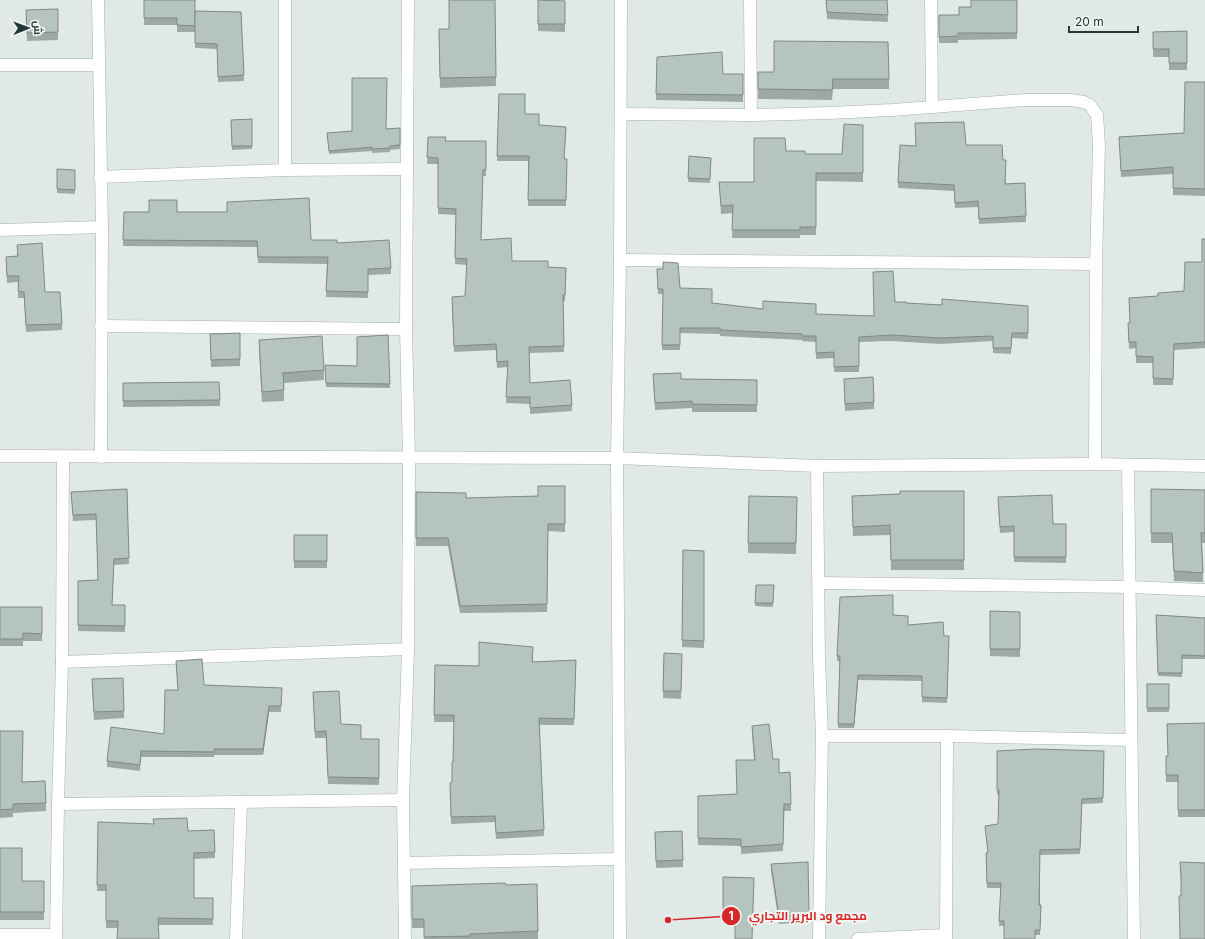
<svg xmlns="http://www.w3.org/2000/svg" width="1205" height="939" font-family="Inter,Cairo,sans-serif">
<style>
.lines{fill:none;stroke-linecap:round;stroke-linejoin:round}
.minor-casing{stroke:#a4b0ae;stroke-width:13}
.tertiary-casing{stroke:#a4b0ae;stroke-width:13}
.minor{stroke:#fff;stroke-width:12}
.tertiary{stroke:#fff;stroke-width:12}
.wall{fill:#9da9a5}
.shaded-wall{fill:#7f8986}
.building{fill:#b6c4c0;stroke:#7f8986}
.leader{fill:none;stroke:#d62828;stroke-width:1.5}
.callout-dot{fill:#d62828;stroke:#f1f6f4;stroke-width:1.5}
.mark-label{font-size:12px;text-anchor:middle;font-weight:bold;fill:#fff}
.callout-label{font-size:12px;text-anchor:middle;font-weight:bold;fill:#d62828;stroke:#f1f6f4;stroke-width:4;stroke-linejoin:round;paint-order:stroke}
</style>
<rect width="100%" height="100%" fill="#e1e9e7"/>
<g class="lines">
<defs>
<g id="minor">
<path d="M98,0L102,227L101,457"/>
<path d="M285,0V170"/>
<path d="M750,0L751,115"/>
<path d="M931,0L932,107"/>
<path d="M0,65H99"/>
<path d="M621,114L751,115L829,113L892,110L1025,100H1070L1084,102L1090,105L1097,115L1099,145L1096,264L1095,464"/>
<path d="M100,177L285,170L407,169"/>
<path d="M0,230L102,227"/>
<path d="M620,260L1096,264"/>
<path d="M101,326L406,329"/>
<path d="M1128,465L1134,939"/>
<path d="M817,466L819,658L822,736L819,939"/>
<path d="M819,583L1129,587L1205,590"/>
<path d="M62,662L408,649"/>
<path d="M822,736H947L1130,740"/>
<path d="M58,804L403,800"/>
<path d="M404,863L619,859"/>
<path d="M0,935H56"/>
<path d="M56,939L58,804L62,662L63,457"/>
<path d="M236,939L241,802"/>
<path d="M405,939L403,800L408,649L409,458L406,329L408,0"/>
<path d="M858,939L946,935"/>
<path d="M946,939L947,736"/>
</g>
<g id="tertiary">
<path d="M0,456L617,458L817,466L1095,464L1205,466"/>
<path d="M620,939L617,458L620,260L621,0"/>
</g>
</defs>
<use href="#minor" class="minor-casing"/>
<use href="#tertiary" class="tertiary-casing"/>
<use href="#minor" class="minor"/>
<use href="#tertiary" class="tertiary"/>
</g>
<g class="wall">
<path d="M144,0H195V32H177V25H144Z"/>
<path d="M495,0L496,86L440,88L439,29H449Z"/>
<path d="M538,0L565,1V32L538,31Z"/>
<path d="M826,0H887L888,22L827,19Z"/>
<path d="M1017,0V39L958,40V43H939V15H959L971,7Z"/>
<path d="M58,9V40L27,41L26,10Z"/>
<path d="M195,11L241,12L244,81L218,82L217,49L195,48Z"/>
<path d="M1187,31V70H1169V57H1153V32Z"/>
<path d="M657,57L723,74H743V102L656,100Z"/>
<path d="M758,72L889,79V89H833L832,100L758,99Z"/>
<path d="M1205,82V196L1173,195V174L1121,177L1119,137L1184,133Z"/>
<path d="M499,94L539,125L566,133L564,159H567L566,206H528V161H497Z"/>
<path d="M252,119V149L232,150L231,120Z"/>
<path d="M863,125V182L816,181V235H800V238H732L733,213L721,214L719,182H754L805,154H842Z"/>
<path d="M400,128V149L390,150V152L372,153V151L329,154L327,133Z"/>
<path d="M428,137L445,141H486V176H483L481,240L512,261L548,267L566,268L565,301H563L564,352L529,353L530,383L572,405V411L530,414V404L506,403L508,367L497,368L496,350L454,352L452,303L465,296L467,265L455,264L456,215L438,214V164H427Z"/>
<path d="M966,145L1003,160L1006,184L1025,183L1026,222L979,224L978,207L955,208L954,191L898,188V182L916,146Z"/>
<path d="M689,156L711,158L710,183L688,182Z"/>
<path d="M57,169L75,170V194L57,193Z"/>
<path d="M124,212H177L311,240L337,243L391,268V274L368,275V298L326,297L327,264L258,263L257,247L123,246Z"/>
<path d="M1205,239V348L1174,350L1173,385H1153V363H1136V348L1129,349L1128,323H1130L1129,298L1158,296L1184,291L1202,262Z"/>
<path d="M17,245L45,292L62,324V330L26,332L24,298H18V282L7,283L6,257L17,256Z"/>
<path d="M657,269L680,288L712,303L816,315L874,316L895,302L906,303L942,305L1028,306V339L1012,338L1011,354L993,353V341L940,344L891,341L859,342V372H834V358L816,359V342L802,341V340L720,336V334L680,333V350H662L663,294H658Z"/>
<path d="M240,333V366L211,367L210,334Z"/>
<path d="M388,335L390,388L326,387L325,365L357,366Z"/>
<path d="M259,340L324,370V380L284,383V401L262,402L259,351Z"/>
<path d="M653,374L681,379L757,380V412H692V408L655,410Z"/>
<path d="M844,379L874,402V409L845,411Z"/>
<path d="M123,383L220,400V406L123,407Z"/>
<path d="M565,486V532L548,531L547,612L460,613L448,546H416V492L466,498L538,496Z"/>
<path d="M127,489L129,564L114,565L112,605H125V632L78,631V581L98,580L96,520L73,521L71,492Z"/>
<path d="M1151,489L1205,490V543H1202L1203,582L1174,581L1172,543H1151Z"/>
<path d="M964,491V570H891L890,535L853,536L852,496Z"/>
<path d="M797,497L796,554L748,553V543Z"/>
<path d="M998,503L1053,524H1066V563L1014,562V532L1000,533Z"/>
<rect x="294" y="535" width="33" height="33"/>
<path d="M683,550L704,551V648L682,647Z"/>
<path d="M756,585H774L773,607L755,606Z"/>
<path d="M0,607H42V641H23V646H0Z"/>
<path d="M990,611L1020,612V657L990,656Z"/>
<path d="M893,615L908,625L944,636H949L947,703L922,702V681L858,680L854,728H838L840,661H837V656Z"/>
<path d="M1156,615L1205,618V659H1182V677L1158,676Z"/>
<path d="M533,653V662L576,660L574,725H539L544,836L496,839L495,822L451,824L450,783L452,782L453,762L454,722H434L435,665L479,666Z"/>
<path d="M664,653L682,654L681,699L663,698Z"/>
<path d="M176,661L204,685L282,688L281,712H269L263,755H214V757H141L140,771L107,767V761L164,734L178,690Z"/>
<rect x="1147" y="684" width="22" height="28"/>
<path d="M92,687L124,711V718L94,720Z"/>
<path d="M313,692L341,724L361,739H379V785L328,784L326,738H315Z"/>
<path d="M1205,723V817H1178V782H1166V756H1168L1167,724Z"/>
<path d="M752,726L773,759L779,773L791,804V811H784L783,851L741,854V846L698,845V796L737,794L754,760L752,733Z"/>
<path d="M0,731L22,782L46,803V811L13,813V817L0,818Z"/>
<path d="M997,751H1104L1103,803L1082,804L1080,854L1040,855V905H1041L1040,935H1035L1004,926H999L1001,888H987L986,853H988L985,826L998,824L999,795H997Z"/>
<path d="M98,822L188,831L214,830L215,858L194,859V898H213V925H158L117,928H106V891H97Z"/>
<path d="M655,832L683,860V867L656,868Z"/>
<path d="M0,848L22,881H44V920H0Z"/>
<path d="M1180,862L1205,863L1181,881L1180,869Z"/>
<path d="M771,864L809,915V922L779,924L771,871Z"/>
<path d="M723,877L754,878L735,923H723Z"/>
<path d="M506,885L538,931V939H424V928H412V886Z"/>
</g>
<g class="shaded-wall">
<path d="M858,675V680L854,728V724Z"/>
<path d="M269,706V712L263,755V749Z"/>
</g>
<g class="building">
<path d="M144,0H195V26L177,25V18H144Z"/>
<path d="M449,0H495L496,77L440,78L439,29H449Z"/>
<path d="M538,0L565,1V24H538Z"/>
<path d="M826,0H887L888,15L827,12Z"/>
<path d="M971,0H1017V33H958V36L939,37V15H959V7H971Z"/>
<path d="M58,9V32L27,33L26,10Z"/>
<path d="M195,11L241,12L244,75L218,77L217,44L195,43Z"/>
<path d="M1187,31V63H1169V49H1153V32Z"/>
<path d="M774,41L888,42L889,79H833L832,90L758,89V72H774Z"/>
<path d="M722,52L723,74H743V95L656,94L657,57Z"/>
<path d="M352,78H387L386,129L400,128V145L390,146V148L372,149V147L329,151L327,133L352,131Z"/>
<path d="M1185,82H1205V189L1173,188V167L1121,171L1119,137L1184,133Z"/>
<path d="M499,94H525V114H539V125L566,127L564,159H567L566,200H528L529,156H497Z"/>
<path d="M252,119V146H232L231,120Z"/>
<path d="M964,122L966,145H1002L1003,160H1006L1005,184L1025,183L1026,216L979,219L978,201L955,203L954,185L898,182L900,145L916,146L915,123Z"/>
<path d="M844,124L863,125V173H816V227H800V230H732L733,205L721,206L719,182H754V138H785L786,151H805V154H842Z"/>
<path d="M428,137H446L445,141H486V170H483L481,240L511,238L512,261H548V267L566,268L565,295H563L564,346L529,347L530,383L570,380L572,405L530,408V397H506L508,361L497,362L496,344L454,346L452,297L465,296L467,259L455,258L456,209L438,208V158L427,157Z"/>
<path d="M689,156L711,158L710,179L688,178Z"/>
<path d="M57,169L75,170V190L57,189Z"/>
<path d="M309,198L311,240H337V243L389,240L391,268L368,269V292L326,291L328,257H258L257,241L123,240L124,212H149V200H177V212H227V202Z"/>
<path d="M1202,239H1205V342L1174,344L1173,379L1153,378V357L1136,356V342H1129L1128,323H1130L1129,298L1158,296V293L1184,291L1185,262H1202Z"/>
<path d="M42,243L45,292H60L62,324L26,325L24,292L18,291L19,276H7L6,257L18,256L17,245Z"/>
<path d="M663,262L678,263L680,288L712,289V303L763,309V301L816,304V314L874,316L873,272L893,271L895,302H906V303L942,305V299L1028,306V333H1012L1011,348H993V336L940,338L891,335L859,337V366L834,367V352L816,353V336H802V334L720,330V328H680V345H662L663,289H658L657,269H663Z"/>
<path d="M240,333V359L211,360L210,334Z"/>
<path d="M388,335L390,384L326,383L325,365L357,366V337Z"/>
<path d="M322,336L324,370L283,373L284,390L262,392L259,340Z"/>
<path d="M681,373V379L757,380V405L692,404V401L655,403L653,374Z"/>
<path d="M873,377L874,402L845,404L844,379Z"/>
<path d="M219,382L220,400L123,401V383Z"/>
<path d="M538,486H565V524H548L547,604L460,606L448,538H416V492L466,493V498L538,496Z"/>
<path d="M127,489L129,558L114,559L112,605H125V626L78,625V581L98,580L96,514L73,515L71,492Z"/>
<path d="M1151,489L1205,490V533H1201L1203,573L1174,571L1172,533H1151Z"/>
<path d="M900,491H964V560H891L890,525L853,527L852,496L900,494Z"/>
<path d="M1052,495L1053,524H1066V557H1014V526L1000,527L998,497Z"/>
<path d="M749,496L797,497L796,543H748Z"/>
<rect x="294" y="535" width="33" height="26"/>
<path d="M683,550L704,551V641L682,640Z"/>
<path d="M756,585H774L773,603H755Z"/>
<path d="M893,595V615L908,616V625L943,622L944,636H949L947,698L922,697V676L858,675L854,724H838L840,656H837L840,597Z"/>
<path d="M0,607H42V634L23,633V639H0Z"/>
<path d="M990,611L1020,612V649H990Z"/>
<path d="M1156,615L1205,618V656L1182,655V673H1158Z"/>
<path d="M479,642L533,647L532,662L576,660L574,719L539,718L544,830L496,833L495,816L451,817L450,783L452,782V762H453L454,715H434L435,665L479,666Z"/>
<path d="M664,653L682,654L681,691H663Z"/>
<path d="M202,659L204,685L282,688L281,706H269L263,749H214V752L141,751L140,765L107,761L111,727L164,734L165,690H178L176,661Z"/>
<path d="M123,678L124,711L94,712L92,679Z"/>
<rect x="1147" y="684" width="22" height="24"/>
<path d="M339,691L341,724L361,725V739H379V778L328,777L326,731L315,732L313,692Z"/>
<path d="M1205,723V810H1178V775H1166V756H1168L1167,724Z"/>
<path d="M769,724L773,759H779V773L790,772L791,804H784L783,844L741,847V839L698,838V796L737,794L736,760H755L752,726Z"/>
<path d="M0,731H23L22,782L45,781L46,803L13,804V809L0,810Z"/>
<path d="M1036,749L1104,751L1103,798L1082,799L1080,849L1040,850L1039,905H1041L1040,930H1035V939H1004V921H999L1001,883H987L986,853H988L985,826L998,824L999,790H997V751Z"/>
<path d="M187,818L188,831L214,830L215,852L194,853V898H213V919L158,918L159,939H117L118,921H106V885H97L98,822L154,824L153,819Z"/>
<path d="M682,831L683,860L656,861L655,832Z"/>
<path d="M0,848H22V881H44V912H0Z"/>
<path d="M808,862L809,915L779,916L771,864Z"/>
<path d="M1180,862L1205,863V939H1180L1179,896H1181V875Z"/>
<path d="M723,877L754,878L752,939H735V917L723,916Z"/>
<path d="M505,883L506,885L537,884L538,931L470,934V936L424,937V919H412V886Z"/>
</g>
<path class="leader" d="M668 920L731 916"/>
<g class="callout-dot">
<circle cx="668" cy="920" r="4"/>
<circle cx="731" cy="916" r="10"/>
</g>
<g class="mark-label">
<text x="731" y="920">1</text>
</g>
<g class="callout-label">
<text x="808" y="920">مجمع ود البرير التجاري</text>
</g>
<g transform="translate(28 28) rotate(89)" stroke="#f1f6f4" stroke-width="3" paint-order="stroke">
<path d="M0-3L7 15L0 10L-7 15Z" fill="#233835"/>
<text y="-6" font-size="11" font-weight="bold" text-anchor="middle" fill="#233835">ش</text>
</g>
<path d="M1069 26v6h69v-6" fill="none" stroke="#233835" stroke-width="2"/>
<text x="1075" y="26" font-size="12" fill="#233835" stroke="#f1f6f4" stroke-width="3" paint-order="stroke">20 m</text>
</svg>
